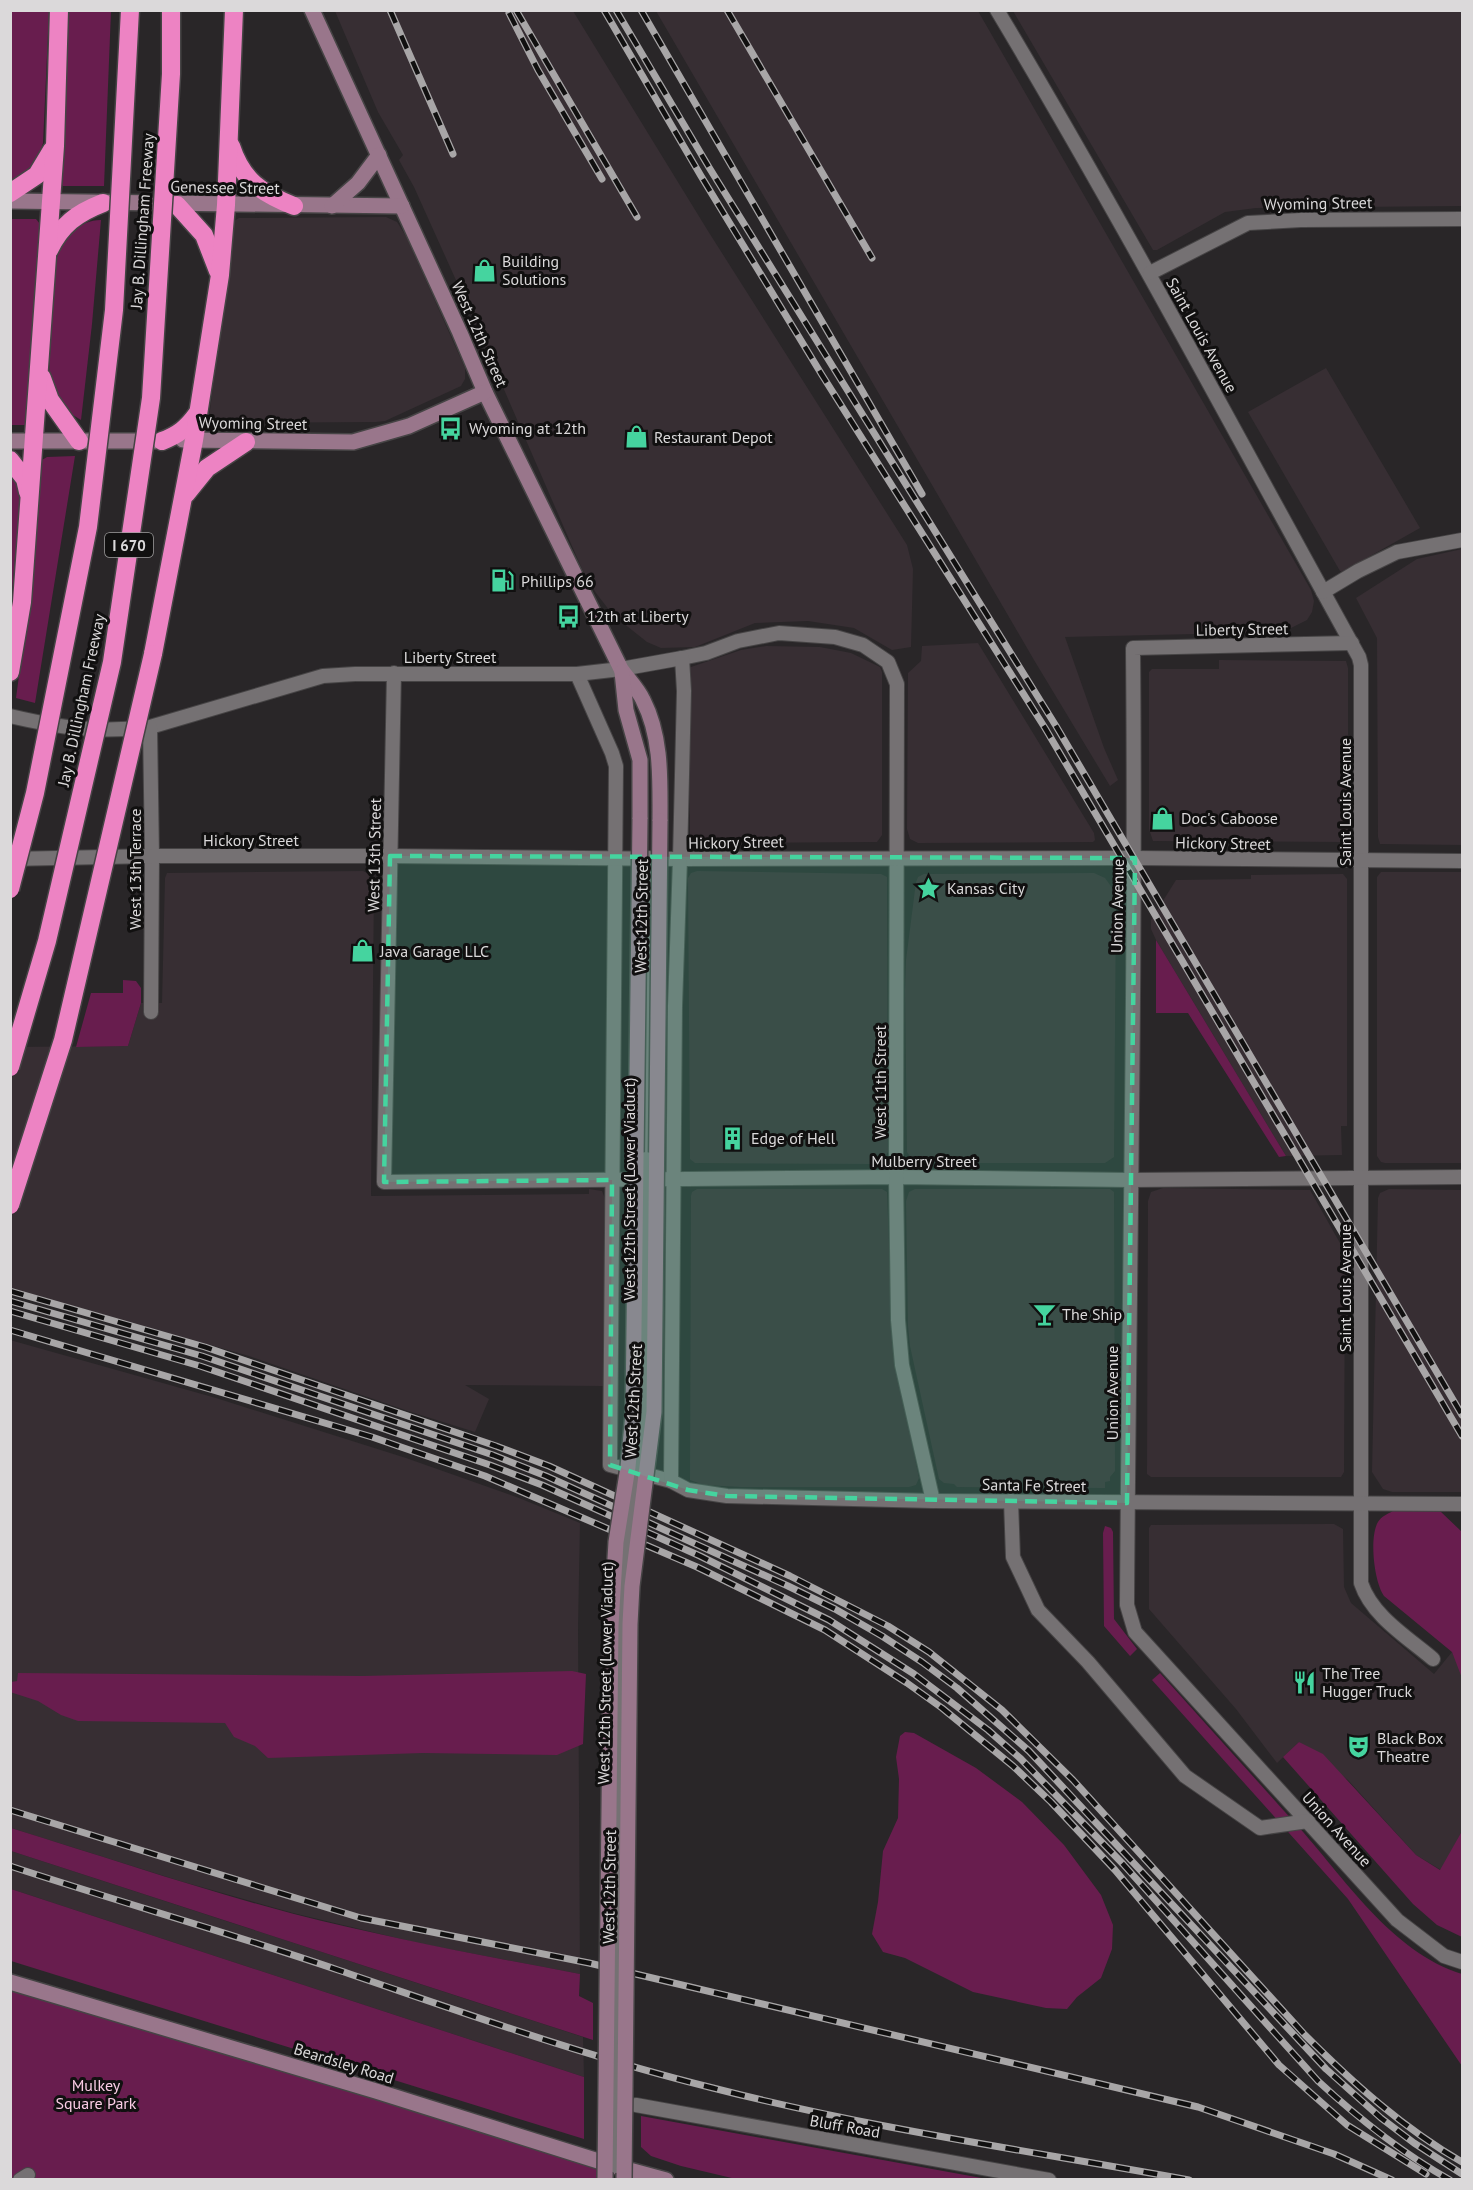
<svg xmlns="http://www.w3.org/2000/svg" width="1473" height="2190" font-family="'PT Sans',sans-serif">
<style>
.built{fill:#372e33}
.green{fill:#681d4e}
.lines{fill:none;stroke-linecap:round;stroke-linejoin:round}
.street-casing{stroke:#464445;stroke-width:16}
.secondary-casing{stroke:#464445;stroke-width:18}
.highway-casing{stroke:#464445;stroke-width:21}
.street{stroke:#757173;stroke-width:14}
.secondary{stroke:#99768b;stroke-width:15}
.highway{stroke:#ed83c3;stroke-width:18}
.rail-casing{stroke:#a8a6a7;stroke-width:7}
.rail{stroke:#111010;stroke-width:4.5;stroke-dasharray:14;stroke-linecap:butt}
.street-bridge-casing{stroke:#464445;stroke-width:16;stroke-linecap:butt}
.secondary-bridge-casing{stroke:#464445;stroke-width:18;stroke-linecap:butt}
.highway-bridge-casing{stroke:#464445;stroke-width:21;stroke-linecap:butt}
.street-bridge{stroke:#757173;stroke-width:14}
.secondary-bridge{stroke:#99768b;stroke-width:15}
.highway-bridge{stroke:#ed83c3;stroke-width:18}
.marked{fill:#45d49f;fill-opacity:0.2;stroke:#45d49f;stroke-width:4.5;stroke-dasharray:12 8;stroke-linejoin:round}
.labels{text-anchor:middle;dominant-baseline:central;stroke-width:6;stroke-linejoin:round;paint-order:stroke}
.shield{fill:#111010;stroke:#9e9d9d;stroke-width:1.5}
.shield-label{font-size:15px;font-weight:bold;fill:#dbd9da}
.street-label{font-size:16px;fill:#dbd9da;stroke:#111010}
.poi-label{font-size:16px;fill:#dbd9da;stroke:#111010;text-anchor:start}
.park-label{font-size:16px;fill:#facce5;stroke:#111010}
</style>
<rect width="100%" height="100%" fill="#292628"/>
<g class="built">
<path d="M335,11H573L708,231L907,545L913,569L911,647L892,650L854,628L808,621L755,623L695,647L661,648L647,642L613,615L596,593L582,569L469,309L414,187L399,160L403,155L378,112Z"/>
<path d="M656,11H978L1311,590L1314,601L1312,612L1307,620L1283,632L1065,637L1104,748L1118,780L1110,786L1034,660Z"/>
<path d="M1013,11H1462V206L1256,208L1225,212L1157,250H1153Z"/>
<path d="M386,217L397,222L406,236L465,368V379L461,386L385,421L376,422L211,423L209,418L234,221L239,218Z"/>
<path d="M1326,368L1420,528L1342,572L1340,571L1248,412Z"/>
<path d="M1462,549V845L1380,844L1378,837L1377,638L1356,598L1417,559Z"/>
<path d="M978,643L1094,833L1095,840L1093,842L918,843L910,839L907,829L908,673L921,661L922,646Z"/>
<path d="M766,646L820,647L851,653L880,667L882,672V835L877,842L699,843L690,838L688,668L741,650Z"/>
<path d="M1219,660L1346,661L1348,668V835L1345,840L1342,842L1153,841L1149,829V672L1152,669H1219Z"/>
<path d="M363,871L371,875L374,883L371,1196L589,1194V1189L602,1191L606,1201L604,1386L465,1385L489,1399L475,1432L408,1411L249,1356L11,1288L10,1047L128,1046L141,1003H162L165,878L167,873Z"/>
<path d="M697,871L881,874L887,877L888,1152L882,1161L873,1164L695,1163L690,1159L688,878L691,873Z"/>
<path d="M1381,872H1462V1163H1385L1381,1162L1377,1156V877Z"/>
<path d="M1094,873L1105,878L1113,889L1116,896L1114,1157L1105,1163H922L913,1161L907,1152L905,990L906,960L916,882L918,877L924,874Z"/>
<path d="M1343,874L1347,879V1126H1341L1342,1155L1286,1156L1156,940L1151,929V920L1176,880L1251,879V875Z"/>
<path d="M1163,1188L1310,1190L1345,1252L1344,1472L1341,1477H1151L1147,1474L1148,1201L1151,1192Z"/>
<path d="M697,1189H882L887,1192L893,1348L919,1478L916,1485L909,1487H741L704,1485L690,1480L691,1196L692,1192Z"/>
<path d="M915,1189H1110L1114,1192L1115,1471L1110,1477V1481L1105,1482V1488L957,1487L954,1484L944,1483L939,1479L910,1346L908,1326L906,1201L909,1192Z"/>
<path d="M1389,1189L1462,1190V1492H1392L1383,1489L1372,1472L1378,1198L1380,1193Z"/>
<path d="M10,1340L216,1398L406,1458L519,1498L580,1523L578,1628L580,1974L422,1944L293,1913L180,1881L11,1828Z"/>
<path d="M1334,1524L1343,1529L1344,1587L1351,1603L1434,1674L1452,1652L1460,1668L1462,1678V1831L1441,1870L1416,1855L1348,1780L1299,1742L1277,1763L1236,1709L1149,1609V1528L1151,1525Z"/>
<path d="M11,1851L583,2037L584,2077L11,1889Z"/>
</g>
<g class="green">
<path d="M10,11H49L43,143C38,160 27,176 11,182Z"/>
<path d="M68,11H111L104,186H63L60,183Z"/>
<path d="M10,219H36L40,224L29,421L26,425H11Z"/>
<path d="M101,220L92,324L81,420L68,412L60,403L49,374L55,264C60,242 76,220 101,220Z"/>
<path d="M75,456L35,703L16,698L29,601L42,460L47,457Z"/>
<path d="M11,473L17,486L20,501L11,604Z"/>
<path d="M1156,940L1286,1156L1279,1157L1188,1013H1156Z"/>
<path d="M123,980L136,981L141,988V1003L128,1046L76,1047L91,993H123Z"/>
<path d="M1393,1511H1440L1462,1532V1678L1452,1652L1384,1596C1374,1582 1369,1537 1378,1522C1381,1517 1387,1514 1393,1511Z"/>
<path d="M1105,1526L1111,1528L1113,1532L1114,1619L1137,1649L1130,1656L1104,1626L1103,1533Z"/>
<path d="M572,1671L586,1674L583,1744L557,1755L423,1753L268,1758L255,1746L234,1737L225,1723L78,1721L61,1715L38,1701L10,1692L11,1682L17,1681L18,1673L362,1676Z"/>
<path d="M1160,1673C1205,1723 1250,1773 1295,1823C1344,1877 1391,1952 1462,1974V2066L1348,1899L1152,1680Z"/>
<path d="M905,1732L914,1733L976,1768L1022,1802L1064,1845L1101,1895L1113,1925L1112,1949L1101,1978L1077,1997L1067,2009L1046,2008L973,1992L905,1958L883,1952L872,1934L878,1902L883,1851L898,1818L899,1779L896,1757L900,1736Z"/>
<path d="M1299,1742L1323,1754L1416,1855L1440,1870L1462,1831V1937L1437,1925L1413,1904L1283,1757Z"/>
<path d="M11,1828C105,1857 199,1889 294,1914C389,1938 484,1956 580,1974L579,1996L593,2003V2040L11,1851Z"/>
<path d="M11,1889L584,2077V2139L11,1961Z"/>
<path d="M11,1980L606,2157L605,2180H11Z"/>
<path d="M641,2116L987,2179H736L681,2166L651,2156L641,2147Z"/>
</g>
<g class="lines">
<defs>
<g id="street">
<path d="M997,10C1124,222 1239,440 1359,657L1361,665V1583C1372,1616 1407,1637 1433,1659"/>
<path d="M1150,273L1248,223L1301,220L1462,219"/>
<path d="M1323,592L1358,571L1397,552L1462,540"/>
<path d="M1352,643L1133,648C1136,967 1129,1286 1127,1605L1135,1632L1397,1920L1444,1956L1462,1962"/>
<path d="M394,673L384,1182L896,1177L1130,1180L1462,1177"/>
<path d="M577,674L612,753L616,766L610,1465L671,1481L688,1490L727,1496L933,1501L1462,1504"/>
<path d="M10,716C61,728 98,733 150,727L323,676L355,674H577L621,669L682,658L706,653L738,641L779,633L835,637L863,645L888,662L897,684L896,1177L898,1320L902,1365L933,1501"/>
<path d="M150,727L152,856L151,1012"/>
<path d="M10,859L152,856H390L680,859L1135,858L1462,861"/>
<path d="M646,1159L649,858"/>
<path d="M671,1481L675,1006L680,859L684,691L682,658"/>
<path d="M1011,1501L1013,1557L1038,1610L1088,1662L1185,1776L1260,1828L1308,1821"/>
<path d="M636,2105L1049,2180"/>
<path d="M20,2180L28,2175"/>
</g>
<g id="secondary">
<path d="M312,10L460,333L485,392L621,669C628,679 638,689 643,700C662,737 660,780 660,821"/>
<path d="M10,201L402,206"/>
<path d="M332,206L358,183L379,155"/>
<path d="M183,440L353,442L409,426L485,392"/>
<path d="M10,441H156"/>
<path d="M622,672L626,710L640,760V819"/>
<path d="M10,1982L376,2091L611,2165L666,2180"/>
</g>
<g id="highway">
<path d="M231,146C242,180 261,193 294,206"/>
<path d="M10,193L37,175L52,150"/>
<path d="M177,205L204,235L218,271"/>
<path d="M49,250C61,225 77,213 103,203"/>
<path d="M42,378L50,400L79,441"/>
<path d="M162,441C178,435 187,428 197,414"/>
<path d="M10,460L25,479L28,492"/>
<path d="M186,494L207,468L246,442"/>
<path d="M153,654L194,440L220,275L226,205L234,10"/>
<path d="M10,672L22,602L55,146L59,10"/>
</g>
</defs>
<use href="#street" class="street-casing"/>
<use href="#secondary" class="secondary-casing"/>
<use href="#highway" class="highway-casing"/>
<use href="#street" class="street"/>
<use href="#secondary" class="secondary"/>
<use href="#highway" class="highway"/>
<defs>
<g id="rail">
<path d="M390,10L453,154"/>
<path d="M516,10L637,217"/>
<path d="M604,10L701,176L822,375L1045,728L1462,1436"/>
<path d="M616,10L710,169L1056,726L1462,1415"/>
<path d="M641,10L922,494"/>
<path d="M727,10L872,258"/>
<path d="M509,13L538,70L602,179"/>
<path d="M10,1291L205,1347L496,1446L549,1466L790,1576L888,1626L929,1652L1002,1710L1073,1780L1305,2035C1353,2083 1403,2128 1462,2162"/>
<path d="M10,1301L202,1356L493,1455L546,1476L788,1586L835,1609L882,1636L922,1662L957,1688L1029,1751L1326,2069L1381,2118L1414,2143L1462,2174"/>
<path d="M10,1311L200,1366L490,1465L542,1485L700,1556L829,1620L914,1674L988,1730L1021,1759L1123,1864L1318,2081C1358,2118 1402,2153 1450,2180"/>
<path d="M10,1330L372,1437L485,1476L697,1567L825,1630L907,1683L942,1708L1013,1766L1051,1802L1115,1870L1279,2065L1347,2125L1426,2174"/>
<path d="M10,1810L361,1918L589,1963L1198,2107L1334,2154L1392,2180"/>
<path d="M10,1866C119,1902 230,1933 338,1970C462,2012 586,2057 713,2088C869,2128 1030,2151 1189,2180"/>
</g>
</defs>
<use href="#rail" class="rail-casing"/>
<use href="#rail" class="rail"/>
<defs>
<path id="street-bridge" d="M616,2166L621,1588L644,1413L646,1159"/>
<g id="secondary-bridge">
<path d="M605,2180L611,1625L616,1542L628,1467L633,1413L640,819"/>
<path d="M624,2180L630,1624L632,1586L654,1412L660,821"/>
</g>
<g id="highway-bridge">
<path d="M10,889L35,793L88,527L114,310L130,10"/>
<path d="M10,1067L47,941L112,662L151,398L171,74V10"/>
<path d="M10,1205L63,1040L153,654"/>
</g>
</defs>
<use href="#street-bridge" class="street-bridge-casing"/>
<use href="#secondary-bridge" class="secondary-bridge-casing"/>
<use href="#highway-bridge" class="highway-bridge-casing"/>
<use href="#street-bridge" class="street-bridge"/>
<use href="#secondary-bridge" class="secondary-bridge"/>
<use href="#highway-bridge" class="highway-bridge"/>
</g>
<path class="marked" d="M390,856L1135,858L1127,1503L727,1496L688,1490L610,1465L612,1180L384,1182Z"/>
<defs>
<symbol id="shop-bare" viewBox="-9 -9 18 18"><path d="M-5-2.5h2.3a2.7 3.5 0 0 1 5.4 0H5L5.5 6h-11ZM-1.5-2.5h3a1.5 2.3 0 0 0-3 0Z" fill="#45d49f" stroke="#111010" stroke-width="2.5" paint-order="stroke"/></symbol>
<symbol id="bus-bare" viewBox="-9 -9 18 18"><path d="M-5-6H5V4H4V6H2V4H-2V6H-4V4H-5ZM-3.5-4V0h7V-4ZM-3.5 1.2v1.5H-2V1.2ZM2 1.2v1.5H3.5V1.2Z" fill="#45d49f" stroke="#111010" stroke-width="2.5" paint-order="stroke"/></symbol>
<symbol id="fuel-bare" viewBox="-9 -9 18 18"><path d="M-5.5-6h7V0h2V4h1.3V-2.5L3-4.5l.8-.8L6-3V5H2.5V1h-1V6h-7ZM-4.2-4.7v3.2H.2V-4.7Z" fill="#45d49f" stroke="#111010" stroke-width="2.5" paint-order="stroke"/></symbol>
<symbol id="sight-bare" viewBox="-9 -9 18 18"><path d="M0-6L1.8-2.2L6-1.7L2.9 1.2L3.7 5.4L0 3.3L-3.7 5.4L-2.9 1.2L-6-1.7L-1.8-2.2Z" fill="#45d49f" stroke="#111010" stroke-width="2.5" paint-order="stroke"/></symbol>
<symbol id="building-bare" viewBox="-9 -9 18 18"><path d="M-4-6H4V6H1V3H-1V6H-4ZM-2.5-4.3h1.7v1.8h-1.7ZM.8-4.3h1.7v1.8H.8ZM-2.5-1h1.7V.8h-1.7ZM.8-1h1.7V.8H.8Z" fill="#45d49f" stroke="#111010" stroke-width="2.5" paint-order="stroke"/></symbol>
<symbol id="bar-bare" viewBox="-9 -9 18 18"><path d="M-6-5H6L.8 .8V4.5H3.5V6h-7V4.5H-.8V.8Z" fill="#45d49f" stroke="#111010" stroke-width="2.5" paint-order="stroke"/></symbol>
<symbol id="restaurant-bare" viewBox="-9 -9 18 18"><path d="M-5-6h1v4h1v-4h1v4h1v-4h1v5L-1.5 .5V6h-2V.5L-5-1ZM5-6V6H3V1.5H1.5Q1.5-4 5-6Z" fill="#45d49f" stroke="#111010" stroke-width="2.5" paint-order="stroke"/></symbol>
<symbol id="theatre-bare" viewBox="-9 -9 18 18"><path d="M-5-5.5Q0-4 5-5.5V0Q5 5 0 6Q-5 5-5 0ZM-3.3-2.5H-1v1.5H-3.3ZM1-2.5H3.3v1.5H1ZM-2.8 1Q0 5.5 2.8 1Z" fill="#45d49f" stroke="#111010" stroke-width="2.5" paint-order="stroke"/></symbol>
</defs>
<g fill-rule="evenodd">
<use href="#shop-bare" x="468" y="254" width="33" height="33"/>
<use href="#bus-bare" x="434" y="412" width="33" height="33"/>
<use href="#shop-bare" x="620" y="420" width="33" height="33"/>
<use href="#fuel-bare" x="486" y="564" width="33" height="33"/>
<use href="#bus-bare" x="552" y="600" width="33" height="33"/>
<use href="#shop-bare" x="1146" y="802" width="33" height="33"/>
<use href="#sight-bare" x="912" y="872" width="33" height="33"/>
<use href="#shop-bare" x="346" y="934" width="33" height="33"/>
<use href="#building-bare" x="716" y="1122" width="33" height="33"/>
<use href="#bar-bare" x="1028" y="1298" width="33" height="33"/>
<use href="#restaurant-bare" x="1288" y="1666" width="33" height="33"/>
<use href="#theatre-bare" x="1342" y="1730" width="33" height="33"/>
</g>
<g class="labels">
<rect class="shield" x="105" y="533" width="48" height="24" rx="4.5"/>
<g class="shield-label">
<text x="129" y="545">I 670</text>
</g>
<g class="street-label">
<text transform="translate(225 187) rotate(1)">Genessee Street</text>
<text transform="translate(1318 203) rotate(-1)">Wyoming Street</text>
<text transform="translate(142 221) rotate(-86)">Jay B. Dillingham Freeway</text>
<text transform="translate(480 334) rotate(66)">West 12th Street</text>
<text transform="translate(1202 335) rotate(61)">Saint Louis Avenue</text>
<text transform="translate(253 423) rotate(1)">Wyoming Street</text>
<text transform="translate(1242 629) rotate(-1)">Liberty Street</text>
<text x="450" y="657">Liberty Street</text>
<text transform="translate(81 700) rotate(-78)">Jay B. Dillingham Freeway</text>
<text transform="translate(1345 802) rotate(-90)">Saint Louis Avenue</text>
<text x="251" y="840">Hickory Street</text>
<text transform="translate(736 842) rotate(-1)">Hickory Street</text>
<text transform="translate(1223 843) rotate(1)">Hickory Street</text>
<text transform="translate(374 855) rotate(-89)">West 13th Street</text>
<text transform="translate(135 869) rotate(-90)">West 13th Terrace</text>
<text transform="translate(1117 906) rotate(-89)">Union Avenue</text>
<text transform="translate(641 916) rotate(-89)">West 12th Street</text>
<text transform="translate(880 1082) rotate(-90)">West 11th Street</text>
<text x="924" y="1161">Mulberry Street</text>
<text transform="translate(629 1189) rotate(-90)">West 12th Street (Lower Viaduct)</text>
<text transform="translate(1345 1288) rotate(-90)">Saint Louis Avenue</text>
<text transform="translate(1112 1393) rotate(-90)">Union Avenue</text>
<text transform="translate(633 1401) rotate(-87)">West 12th Street</text>
<text transform="translate(1034 1485) rotate(1)">Santa Fe Street</text>
<text transform="translate(605 1673) rotate(-89)">West 12th Street (Lower Viaduct)</text>
<text transform="translate(1337 1829) rotate(48)">Union Avenue</text>
<text transform="translate(609 1887) rotate(-89)">West 12th Street</text>
<text transform="translate(344 2063) rotate(17)">Beardsley Road</text>
<text transform="translate(845 2126) rotate(10)">Bluff Road</text>
</g>
<g class="poi-label">
<text x="502" y="261">Building<tspan x="502" dy="18">Solutions</tspan></text>
<text x="469" y="428">Wyoming at 12th</text>
<text x="654" y="437">Restaurant Depot</text>
<text x="521" y="581">Phillips 66</text>
<text x="587" y="616">12th at Liberty</text>
<text x="1181" y="818">Doc's Caboose</text>
<text x="947" y="888">Kansas City</text>
<text x="380" y="951">Java Garage LLC</text>
<text x="751" y="1138">Edge of Hell</text>
<text x="1062" y="1314">The Ship</text>
<text x="1322" y="1673">The Tree<tspan x="1322" dy="18">Hugger Truck</tspan></text>
<text x="1377" y="1738">Black Box<tspan x="1377" dy="18">Theatre</tspan></text>
</g>
<g class="park-label">
<text x="96" y="2085">Mulkey<tspan x="96" dy="18">Square Park</tspan></text>
</g>
</g>
<rect width="1473" height="2190" fill="none" stroke="#dbd9da" stroke-width="24"/>
</svg>
